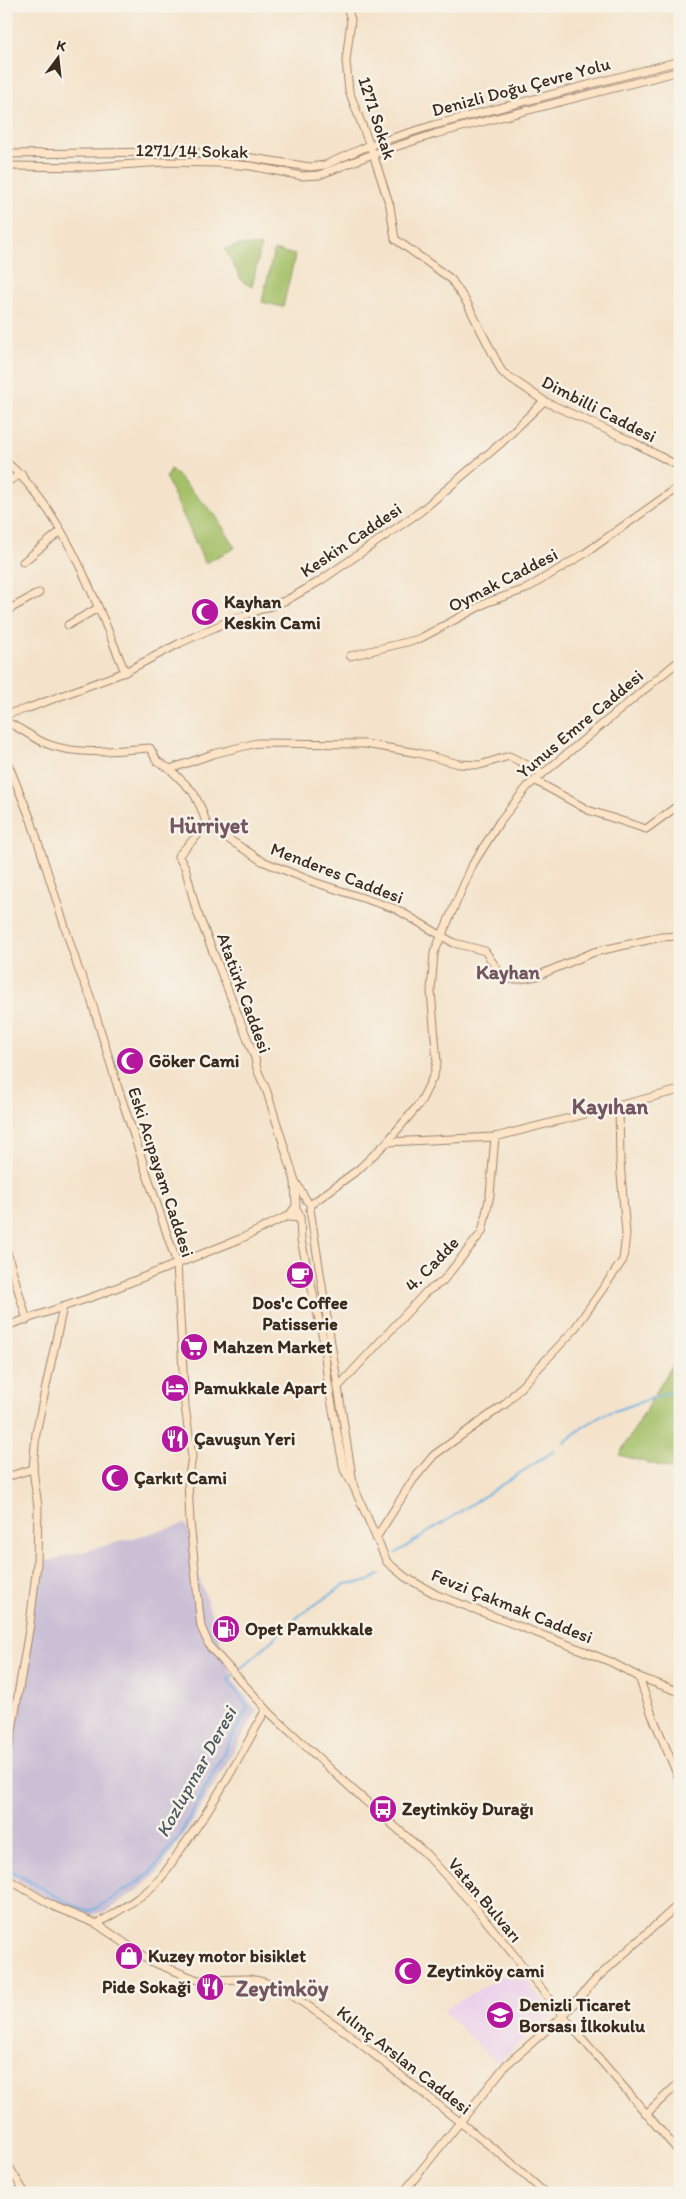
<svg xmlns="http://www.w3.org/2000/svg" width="686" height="2199" font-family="Itim,sans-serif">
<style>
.built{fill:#ecd1ea}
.industrial{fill:#cbbfd5}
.green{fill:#a4c067;stroke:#707542}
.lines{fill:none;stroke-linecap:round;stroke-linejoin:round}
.stream{stroke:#6bb0e1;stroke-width:2}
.secondary-casing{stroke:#988674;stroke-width:9}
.secondary{stroke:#fee4c6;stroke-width:7}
.labels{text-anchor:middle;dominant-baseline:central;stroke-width:5;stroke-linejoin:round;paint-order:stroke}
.street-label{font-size:18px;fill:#3b2a1e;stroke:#f7f3e8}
.poi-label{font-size:18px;font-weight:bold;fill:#3b2a1e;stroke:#f7f3e8;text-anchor:start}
.water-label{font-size:19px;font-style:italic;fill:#4c5962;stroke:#f7f3e8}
.quarter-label{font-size:20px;font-weight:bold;fill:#745662;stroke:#f7f3e8}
.district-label{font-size:22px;font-weight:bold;fill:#745662;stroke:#f7f3e8}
</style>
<rect width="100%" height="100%" fill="#f7f3e8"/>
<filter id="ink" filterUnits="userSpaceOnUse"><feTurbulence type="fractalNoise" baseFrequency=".02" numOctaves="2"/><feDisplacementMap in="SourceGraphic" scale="10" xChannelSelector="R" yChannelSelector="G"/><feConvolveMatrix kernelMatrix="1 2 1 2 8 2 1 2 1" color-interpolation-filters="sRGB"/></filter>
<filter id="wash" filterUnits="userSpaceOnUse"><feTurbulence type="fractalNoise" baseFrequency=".0096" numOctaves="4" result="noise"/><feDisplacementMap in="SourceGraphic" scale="20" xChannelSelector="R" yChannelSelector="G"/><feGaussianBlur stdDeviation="1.12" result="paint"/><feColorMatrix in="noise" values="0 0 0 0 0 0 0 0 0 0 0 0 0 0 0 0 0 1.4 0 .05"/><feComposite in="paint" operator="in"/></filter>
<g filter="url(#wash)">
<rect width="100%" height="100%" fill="#f4e3ca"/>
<path class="built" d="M516,1968L553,2014L497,2063L448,2016L445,2009Z"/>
<path class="industrial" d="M185,1524L192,1537L197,1571L233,1680L257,1711L190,1825L157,1873L141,1887L107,1911L91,1915L57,1904L34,1891L6,1872V1756L11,1742L37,1564Z"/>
<g class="green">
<path d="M240,245L261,246L252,287L242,281L225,249Z"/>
<path d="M274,250L295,255L283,307L262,302Z"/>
<path d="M171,469L216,516L235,548L205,563L166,478Z"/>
<path d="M680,1352V1471L619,1455Z"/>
</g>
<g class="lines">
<g class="stream">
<path d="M564,1443L583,1427L605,1414L680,1389"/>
<path d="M396,1553L554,1451"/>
<path d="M237,1672L300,1615L345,1584L369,1581L380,1574"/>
<path d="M6,1868L74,1906L89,1911L97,1908L141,1880L155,1867L179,1837L248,1707L228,1680L233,1675"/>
</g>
</g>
</g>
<g filter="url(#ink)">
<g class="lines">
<defs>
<g id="secondary">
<path d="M347,6L351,20L346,61L349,91L373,154L390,206L395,239L451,279L467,303L502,372L544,401L633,442L680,467"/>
<path d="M6,154L167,152L226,154L310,167L325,165L370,145L434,125L680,61"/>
<path d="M6,166L92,167L164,162L218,163L251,166L302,176L319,175L373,154L435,134L680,71"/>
<path d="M6,462C63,509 97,604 125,672"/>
<path d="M6,482L22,474"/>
<path d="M23,562L61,531"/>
<path d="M6,611L39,593"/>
<path d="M68,625L98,608"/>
<path d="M350,656L419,639L488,602L526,589L584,554L680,486"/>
<path d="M6,714L26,709L125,672L180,643L229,621L287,600L320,581L421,511L501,443L544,401"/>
<path d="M6,722C22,728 34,740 50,745C82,756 118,750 150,748L157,761L170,769L193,792L201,808L207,825L262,861L314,882L396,909L454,943L485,951L504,979H520L537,976L594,952L661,937L680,936"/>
<path d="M6,759L31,820L78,968L90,996L118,1088L177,1264L185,1406L192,1457L188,1481L190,1522L201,1627L210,1647L271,1714L352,1789L425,1853L474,1906L579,2035L680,2153"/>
<path d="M170,769L213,754L257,743L365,744L418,753L459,764L480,765L509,756L543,773"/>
<path d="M536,781L588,810L646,829L680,804"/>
<path d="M207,825L178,856L185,867L196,909L255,1058C256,1073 262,1078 267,1092L295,1181L307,1201"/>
<path d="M387,1142L495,1137L680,1090"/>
<path d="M295,1181L296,1206L288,1217L300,1218L301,1240L323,1338L328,1383L344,1470L353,1485L387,1562L405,1577L437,1595L579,1649L611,1662L639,1677L680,1692"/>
<path d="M310,1205L359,1169L387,1142L420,1103L434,1075L437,1062L431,991L434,953L473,864L500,821L528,786L680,660"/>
<path d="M310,1209L353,1483"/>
<path d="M6,1249L27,1320"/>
<path d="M6,1326L98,1295L240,1239L298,1211L300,1218"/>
<path d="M338,1387L426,1292L442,1282L482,1232L490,1195L495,1137"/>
<path d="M6,1477L33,1469"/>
<path d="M376,1538L413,1480L434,1455L505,1404L573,1331L623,1260L626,1234L620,1162L619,1106"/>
<path d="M639,1677L652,1715L680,1781"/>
<path d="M6,1752L10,1742L30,1624L37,1564L38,1507L33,1469L36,1433L63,1307"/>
<path d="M6,1878L55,1907L97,1924C118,1911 142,1898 159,1880C167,1871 174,1859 181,1849C214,1805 240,1757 266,1709"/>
<path d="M97,1924L152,1962L198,1980L249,1979L264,1982L283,1989L343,2030L508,2160L545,2193"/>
<path d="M646,2114L680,2082"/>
<path d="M6,2162L25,2193"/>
<path d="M403,2193L506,2065L564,2015L596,1979L680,1903"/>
</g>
</defs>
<use href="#secondary" class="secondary-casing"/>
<use href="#secondary" class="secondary"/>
</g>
</g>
<defs>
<symbol id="mosque-disc" viewBox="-11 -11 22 22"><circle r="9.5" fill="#b5179e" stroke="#f7f3e8"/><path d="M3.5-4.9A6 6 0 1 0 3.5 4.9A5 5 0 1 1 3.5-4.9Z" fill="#fff"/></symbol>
<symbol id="cafe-disc" viewBox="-11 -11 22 22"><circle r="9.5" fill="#b5179e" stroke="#f7f3e8"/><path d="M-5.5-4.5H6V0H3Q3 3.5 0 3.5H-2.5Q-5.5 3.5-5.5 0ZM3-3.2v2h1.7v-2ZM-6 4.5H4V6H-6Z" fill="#fff"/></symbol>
<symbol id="supermarket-disc" viewBox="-11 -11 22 22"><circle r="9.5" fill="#b5179e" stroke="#f7f3e8"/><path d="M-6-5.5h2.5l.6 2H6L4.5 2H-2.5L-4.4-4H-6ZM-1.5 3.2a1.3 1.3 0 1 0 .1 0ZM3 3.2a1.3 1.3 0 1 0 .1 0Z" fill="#fff"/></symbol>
<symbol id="hotel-disc" viewBox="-11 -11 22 22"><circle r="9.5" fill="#b5179e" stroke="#f7f3e8"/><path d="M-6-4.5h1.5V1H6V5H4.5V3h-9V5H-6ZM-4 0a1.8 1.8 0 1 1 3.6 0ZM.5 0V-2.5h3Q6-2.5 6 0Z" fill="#fff"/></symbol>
<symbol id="restaurant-disc" viewBox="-11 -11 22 22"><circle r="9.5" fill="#b5179e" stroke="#f7f3e8"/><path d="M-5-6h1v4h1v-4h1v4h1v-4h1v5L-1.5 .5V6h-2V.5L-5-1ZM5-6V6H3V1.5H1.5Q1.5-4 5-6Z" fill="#fff"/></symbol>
<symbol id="fuel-disc" viewBox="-11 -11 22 22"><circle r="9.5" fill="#b5179e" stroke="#f7f3e8"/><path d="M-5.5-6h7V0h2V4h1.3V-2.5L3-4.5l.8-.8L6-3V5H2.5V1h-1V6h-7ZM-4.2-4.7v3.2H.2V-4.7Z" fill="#fff"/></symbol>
<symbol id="bus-disc" viewBox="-11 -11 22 22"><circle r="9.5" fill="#b5179e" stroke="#f7f3e8"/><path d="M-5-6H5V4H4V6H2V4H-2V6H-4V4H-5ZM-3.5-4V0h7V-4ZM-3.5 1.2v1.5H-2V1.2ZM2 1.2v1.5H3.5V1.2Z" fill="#fff"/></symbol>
<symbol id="shop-disc" viewBox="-11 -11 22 22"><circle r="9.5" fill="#b5179e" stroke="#f7f3e8"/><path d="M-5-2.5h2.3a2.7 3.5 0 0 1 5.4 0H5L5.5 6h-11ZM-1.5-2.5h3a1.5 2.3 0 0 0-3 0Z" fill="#fff"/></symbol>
<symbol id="school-disc" viewBox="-11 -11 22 22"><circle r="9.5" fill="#b5179e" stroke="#f7f3e8"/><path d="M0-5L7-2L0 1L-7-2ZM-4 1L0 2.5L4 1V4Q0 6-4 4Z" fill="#fff"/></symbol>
</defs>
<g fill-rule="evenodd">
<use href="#mosque-disc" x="189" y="596" width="32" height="32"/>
<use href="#mosque-disc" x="114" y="1045" width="32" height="32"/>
<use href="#cafe-disc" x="284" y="1259" width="32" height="32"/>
<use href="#supermarket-disc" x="178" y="1331" width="32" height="32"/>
<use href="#hotel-disc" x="159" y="1372" width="32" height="32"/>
<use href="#restaurant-disc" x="159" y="1423" width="32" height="32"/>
<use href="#mosque-disc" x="99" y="1462" width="32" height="32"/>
<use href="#fuel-disc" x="210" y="1613" width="32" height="32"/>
<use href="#bus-disc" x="367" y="1793" width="32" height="32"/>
<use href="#shop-disc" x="113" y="1940" width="32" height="32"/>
<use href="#mosque-disc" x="392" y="1955" width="32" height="32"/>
<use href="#restaurant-disc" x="194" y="1971" width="32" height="32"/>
<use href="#school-disc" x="484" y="1999" width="32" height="32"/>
</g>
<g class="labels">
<g class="street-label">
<text transform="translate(521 87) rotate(-15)">Denizli Doğu Çevre Yolu</text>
<text transform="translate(377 118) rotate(72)">1271 Sokak</text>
<text transform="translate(192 151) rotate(1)">1271/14 Sokak</text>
<text transform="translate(599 409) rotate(27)">Dimbilli Caddesi</text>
<text transform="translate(351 540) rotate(-34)">Keskin Caddesi</text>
<text transform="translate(503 580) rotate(-27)">Oymak Caddesi</text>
<text transform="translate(580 724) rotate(-40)">Yunus Emre Caddesi</text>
<text transform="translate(337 873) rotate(21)">Menderes Caddesi</text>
<text transform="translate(244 993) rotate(70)">Atatürk Caddesi</text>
<text transform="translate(161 1172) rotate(72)">Eski Acıpayam Caddesi</text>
<text transform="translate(432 1264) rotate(-46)">4. Cadde</text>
<text transform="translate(512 1606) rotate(22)">Fevzi Çakmak Caddesi</text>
<text transform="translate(485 1900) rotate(50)">Vatan Bulvarı</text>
<text transform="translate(404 2060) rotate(38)">Kılınç Arslan Caddesi</text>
</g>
<g class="poi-label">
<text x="224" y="602">Kayhan<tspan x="224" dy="21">Keskin Cami</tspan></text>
<text x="149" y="1061">Göker Cami</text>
<text x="300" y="1303" text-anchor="middle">Dos'c Coffee<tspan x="300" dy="21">Patisserie</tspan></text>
<text x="213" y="1347">Mahzen Market</text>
<text x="194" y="1388">Pamukkale Apart</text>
<text x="194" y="1439">Çavuşun Yeri</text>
<text x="134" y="1478">Çarkıt Cami</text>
<text x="245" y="1629">Opet Pamukkale</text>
<text x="402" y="1809">Zeytinköy Durağı</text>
<text x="148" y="1956">Kuzey motor bisiklet</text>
<text x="427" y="1971">Zeytinköy cami</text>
<text x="191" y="1987" text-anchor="end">Pide Sokaği</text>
<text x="519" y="2005">Denizli Ticaret<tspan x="519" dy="21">Borsası İlkokulu</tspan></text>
</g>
<g class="water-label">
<text transform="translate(196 1772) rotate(-61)">Kozlupınar Deresi</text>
</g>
<g class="quarter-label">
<text x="508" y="972">Kayhan</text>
</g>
<g class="district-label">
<text x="209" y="825">Hürriyet</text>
<text x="610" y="1106">Kayıhan</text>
<text x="282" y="1988">Zeytinköy</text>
</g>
</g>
<rect width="686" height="2199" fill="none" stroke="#f7f3e8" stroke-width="25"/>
<g transform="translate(58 58) rotate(15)" stroke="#f7f3e8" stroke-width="4" paint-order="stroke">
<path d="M0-4L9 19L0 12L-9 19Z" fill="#3b2a1e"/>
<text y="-8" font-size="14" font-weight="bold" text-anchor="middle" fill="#3b2a1e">K</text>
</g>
</svg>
